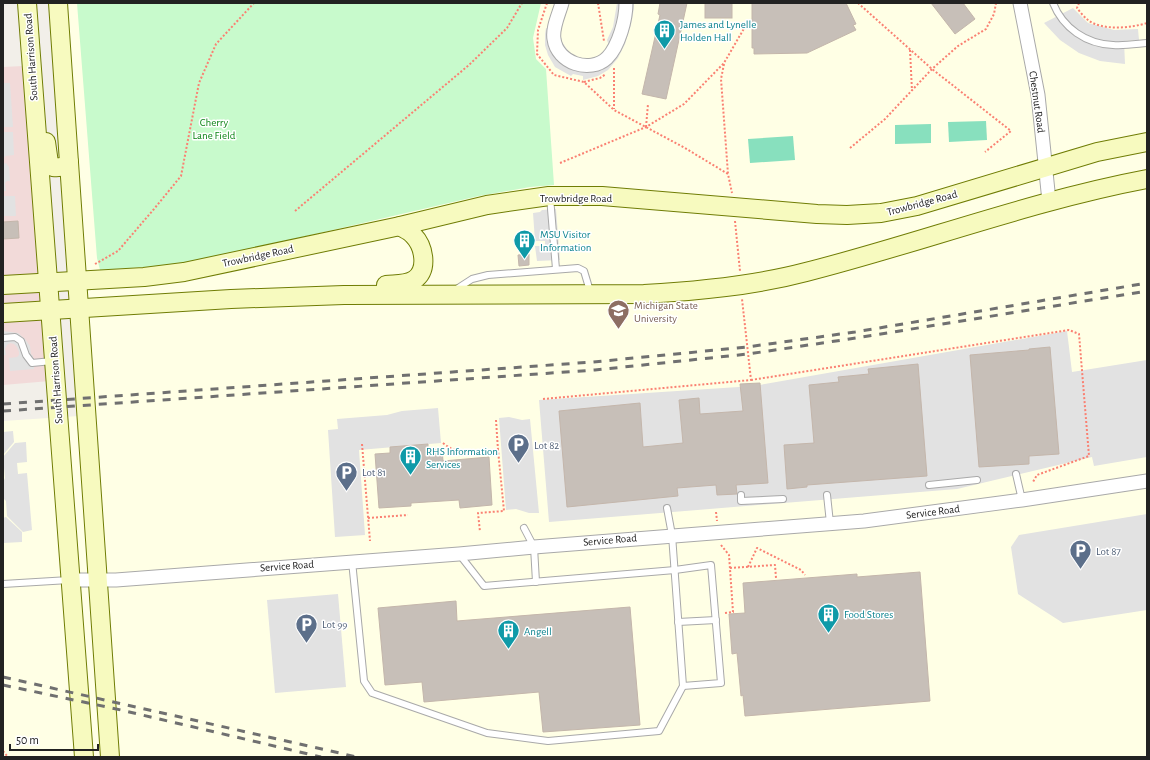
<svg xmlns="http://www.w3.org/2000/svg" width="1150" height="760" font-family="'Alegreya Sans',sans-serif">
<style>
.commercial{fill:#f2dad9}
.education{fill:#ffffe5}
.park{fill:#c8facc}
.pitch{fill:#88e0be}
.parking{fill:#e2e2e2}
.building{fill:#c7bfb8;stroke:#c4b6ab}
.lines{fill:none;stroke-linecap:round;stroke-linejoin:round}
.lane-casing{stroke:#a9a9a9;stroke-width:8}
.street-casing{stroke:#a9a9a9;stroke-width:15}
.secondary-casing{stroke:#707d05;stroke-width:20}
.path{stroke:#fa8072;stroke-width:2;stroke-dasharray:2 2;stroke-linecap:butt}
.lane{stroke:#fff;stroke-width:6}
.street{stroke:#fff;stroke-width:13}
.secondary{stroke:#f7fabf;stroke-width:18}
.rail{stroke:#707070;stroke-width:3;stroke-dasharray:8 8;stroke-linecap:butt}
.labels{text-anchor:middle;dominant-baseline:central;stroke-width:3;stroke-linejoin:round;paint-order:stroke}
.culture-label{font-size:11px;fill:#0d838f;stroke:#fff;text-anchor:start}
.street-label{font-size:11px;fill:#222;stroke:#fff}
.park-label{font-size:11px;fill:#0c8416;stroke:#fff}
.education-label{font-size:11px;fill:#785e54;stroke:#fff;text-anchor:start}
.service-label{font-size:11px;fill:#4e5e75;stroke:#fff;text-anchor:start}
</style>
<rect width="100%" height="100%" fill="#f2efe9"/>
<path class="commercial" d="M23,66L50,381L3,385V67Z"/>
<path class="education" d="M65,3H1147V757H3V421L94,415Z"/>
<path class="park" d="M77,3H541L533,38L536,59L546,69L554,185L530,187L479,196L208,259L161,266L100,270L97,258Z"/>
<g class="pitch">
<path d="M986,121L987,140L949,142L948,122Z"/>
<path d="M931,124V143L895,144V125Z"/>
<path d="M793,136L795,160L750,163L748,139Z"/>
</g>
<g class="parking">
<path d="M617,3H634V8L631,25L625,44L618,58L608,70L598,76L583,80V76L573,74L571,76L555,67L548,55L545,45V34L546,28L560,33L562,42L569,52L577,57L588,59L597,57L604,53L609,46L607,40L613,27Z"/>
<path d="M1073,8L1088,23L1114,30L1138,29L1139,40L1124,41L1125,64L1100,61L1079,53L1060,40L1044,23Z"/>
<path d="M3,83H10L13,127H3Z"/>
<path d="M3,132H13L14,155L6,156L3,158Z"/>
<path d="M6,163L9,167L10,181H7L5,183L6,191H3V164Z"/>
<path d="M3,196H15L16,216H3Z"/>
<path d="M556,209L560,260L537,261L535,246H545V241H535L533,213L540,212L542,210Z"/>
<path d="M3,331L18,333L25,339L30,346L31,354L33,356L34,369L10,371L9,358L17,357L19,355V352L17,347L14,344L10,343L7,345L5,349L6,355H3Z"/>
<path d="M1067,331L1072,372L1147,360V457L1094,466L1092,457L957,489L549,522L539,400L754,386Z"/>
<path d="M438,408L441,443L359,450L365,535L335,537L328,430L338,429L337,419L387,415L402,411Z"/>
<path d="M509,417L522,420L530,419L539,513H529L516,509L506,510L499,418Z"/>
<path d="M13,431L14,442L3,455V432Z"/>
<path d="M26,442L27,462L17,463L18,474L27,473L32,530L23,532L7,516L6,501L3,498V482L5,478L3,457L15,443Z"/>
<path d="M1147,514V610L1063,623L1018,594L1011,547L1019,535Z"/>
<path d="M6,517L22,532V542L3,543V518Z"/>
<path d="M338,594L346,687L275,693L267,600Z"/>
</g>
<g class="building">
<path d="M660,3H687L666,99L642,94L660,15L658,14Z"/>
<rect x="705" y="3" width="27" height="15"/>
<path d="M752,3H846L856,24L853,25L856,30L807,53L754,54V48H752Z"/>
<path d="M931,3H963L975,19L955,34Z"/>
<path d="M18,221L19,238L3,239V222Z"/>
<path d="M529,254V265L519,266L518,255Z"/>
<path d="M1050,347L1059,454L1029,456V464L979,467L970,355L1029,350V349Z"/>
<path d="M918,364L927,476L807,485V487L787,489L784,445L814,443L809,385L839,382L838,377L869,374L868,369Z"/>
<path d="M760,383L768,483L736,485L737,494L717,495L716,485L677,488L678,496L567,507L559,411L640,403L643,447L683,443L679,400L699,398L700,414L743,411L740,384Z"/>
<path d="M428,444V450L442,449L443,461L489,457L492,505L460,508L459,500L411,503V506L379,508L375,454L390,453V447Z"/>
<path d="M920,572L930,701L745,716L743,695L741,696L737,653L732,654L729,614L745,613L743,583L857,574V577Z"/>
<path d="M456,601L457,621L630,607L640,725L543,732L539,692L424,702L422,682L385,685L378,608Z"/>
</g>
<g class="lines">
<defs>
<g id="lane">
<path d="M1053,3C1063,28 1086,44 1113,45C1124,46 1136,44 1147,43"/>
<path d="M550,197L556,269"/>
<path d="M455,290L472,279L488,275L578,268L584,271L590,291"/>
<path d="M3,338L15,337L21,341L26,355L32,363L52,361"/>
<path d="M1016,474L1022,500"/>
<path d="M929,485L977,480"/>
<path d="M741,495V501L783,499"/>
<path d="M827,495L830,523"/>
<path d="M524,528L534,547L536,582"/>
<path d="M459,554L484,586L675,570L711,565L721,683L683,686"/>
<path d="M352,561L364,681L372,693L487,733L548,741L659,731L683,686L672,535L667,508"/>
<path d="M3,584L69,580"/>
<path d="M678,622L716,620"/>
</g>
<g id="street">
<path d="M562,3C559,14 552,28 554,39C557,63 590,74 607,58C619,46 626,19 626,3"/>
<path d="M1020,3L1038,95L1049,201"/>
<path d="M71,580H116L459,554L534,547L864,521L1022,500L1147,481"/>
</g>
<g id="secondary">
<path d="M27,3L84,757"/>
<path d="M58,3L110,757"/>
<path d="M46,142L49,163L53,167C60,168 64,167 69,162"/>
<path d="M3,285L144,277L184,272L400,226L487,205L549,196H602L817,214L847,215L881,213L917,206L1097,152L1147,142"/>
<path d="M386,285C395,284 406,285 414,280C429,270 424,246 413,235C410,231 404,229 400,226"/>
<path d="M3,313L231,299L344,295L644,294C698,291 753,286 806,272C920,243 1031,201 1147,179"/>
</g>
</defs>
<use href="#lane" class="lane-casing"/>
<use href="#street" class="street-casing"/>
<use href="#secondary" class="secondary-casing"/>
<g class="path">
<path d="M547,3L538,30L537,54L554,75L584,82L614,110L685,148L728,174L732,193"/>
<path d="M598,3L604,41"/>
<path d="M858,3L932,69L1011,131L985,152"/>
<path d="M1079,3L1077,8C1080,12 1084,17 1088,20C1102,31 1131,28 1147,23"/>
<path d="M910,50L912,91"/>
<path d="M724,64L721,79L728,174"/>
<path d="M614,68V109"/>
<path d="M584,82L600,78L606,74"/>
<path d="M646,127L648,104"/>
<path d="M850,148L885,119L932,69L958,46L986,29L994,14L996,3"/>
<path d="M560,163L646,127L684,104L724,63L746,25"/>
<path d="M295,211L469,65L507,28L522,3"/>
<path d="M735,221L740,271"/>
<path d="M95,264L118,251L154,209L181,176L199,83L216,44L254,3"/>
<path d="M751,380L1069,330L1079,334L1089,456L1037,475L1033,482"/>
<path d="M543,399L751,380L742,299"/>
<path d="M496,420L498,450"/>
<path d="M443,443C459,457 478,452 498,450L504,511L478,513L480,532"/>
<path d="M362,444L370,541"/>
<path d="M716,512L717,521"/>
<path d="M368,518L408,515"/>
<path d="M721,545L729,555L733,612L724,613"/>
<path d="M748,567L757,548L801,570L805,575"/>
<path d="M730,568L775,565L776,578"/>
<path d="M3,751L8,757"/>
</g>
<use href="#lane" class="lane"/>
<use href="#street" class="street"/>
<use href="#secondary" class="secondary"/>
<g class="rail">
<path d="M3,404L593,362L747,347L855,332L1147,283"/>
<path d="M3,411L595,370L748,354L856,338L1147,291"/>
<path d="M3,677L357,757"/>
<path d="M3,685L121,710L321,757"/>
</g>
</g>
<defs>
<symbol id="building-pin" viewBox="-11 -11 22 30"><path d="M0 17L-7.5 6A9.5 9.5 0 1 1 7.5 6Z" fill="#0f9aa8" stroke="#fff"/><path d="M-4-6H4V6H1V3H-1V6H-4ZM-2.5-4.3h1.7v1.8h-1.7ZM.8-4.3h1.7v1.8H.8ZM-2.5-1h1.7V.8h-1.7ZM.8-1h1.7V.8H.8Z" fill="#fff"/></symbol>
<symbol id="university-pin" viewBox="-11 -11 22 30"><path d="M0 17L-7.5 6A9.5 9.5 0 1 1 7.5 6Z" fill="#8d6e63" stroke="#fff"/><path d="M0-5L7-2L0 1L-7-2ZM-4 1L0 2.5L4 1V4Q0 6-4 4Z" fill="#fff"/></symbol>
<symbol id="parking-pin" viewBox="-11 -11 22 30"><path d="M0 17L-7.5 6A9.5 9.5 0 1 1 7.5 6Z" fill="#5c6f8a" stroke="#fff"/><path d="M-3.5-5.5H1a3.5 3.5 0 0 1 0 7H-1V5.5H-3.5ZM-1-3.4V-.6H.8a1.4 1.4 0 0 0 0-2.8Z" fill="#fff"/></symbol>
</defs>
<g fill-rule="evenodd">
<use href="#building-pin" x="652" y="18" width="25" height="34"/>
<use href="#building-pin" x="512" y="228" width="25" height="34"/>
<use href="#university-pin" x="606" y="298" width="25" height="34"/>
<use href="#parking-pin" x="506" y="432" width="25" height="34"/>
<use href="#building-pin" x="398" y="444" width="25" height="34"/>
<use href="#parking-pin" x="334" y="460" width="25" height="34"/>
<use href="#parking-pin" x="1068" y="538" width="25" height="34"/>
<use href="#building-pin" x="816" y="602" width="25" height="34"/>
<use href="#parking-pin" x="294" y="612" width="25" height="34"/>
<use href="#building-pin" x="496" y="618" width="25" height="34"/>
</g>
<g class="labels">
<g class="culture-label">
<text x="680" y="24">James and Lynelle<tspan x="680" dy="13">Holden Hall</tspan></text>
<text x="540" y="234">MSU Visitor<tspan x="540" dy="13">Information</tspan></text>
<text x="426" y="451">RHS Information<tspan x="426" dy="13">Services</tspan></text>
<text x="844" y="614">Food Stores</text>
<text x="524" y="631">Angell</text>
</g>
<g class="street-label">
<text transform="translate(31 57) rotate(-94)">South Harrison Road</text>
<text transform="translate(1037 102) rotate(82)">Chestnut Road</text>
<text x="576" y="198">Trowbridge Road</text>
<text transform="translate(922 203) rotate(-15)">Trowbridge Road</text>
<text transform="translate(258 256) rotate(-12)">Trowbridge Road</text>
<text transform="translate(56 380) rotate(-94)">South Harrison Road</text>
<text transform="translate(933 512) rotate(-7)">Service Road</text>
<text transform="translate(610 540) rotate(-5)">Service Road</text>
<text transform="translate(287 566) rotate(-4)">Service Road</text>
</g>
<g class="park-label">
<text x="214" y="122">Cherry<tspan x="214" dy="13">Lane Field</tspan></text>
</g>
<g class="education-label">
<text x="634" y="305">Michigan State<tspan x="634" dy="13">University</tspan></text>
</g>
<g class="service-label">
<text x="534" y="445">Lot 82</text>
<text x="362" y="472">Lot 81</text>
<text x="1096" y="551">Lot 87</text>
<text x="322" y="624">Lot 99</text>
</g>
</g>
<rect width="1150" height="760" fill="none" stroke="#222222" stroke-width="8"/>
<path d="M10 744v6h88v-6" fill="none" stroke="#222222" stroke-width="2"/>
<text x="16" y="744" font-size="12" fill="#222222" stroke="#ffffff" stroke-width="3" paint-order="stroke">50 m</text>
</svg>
